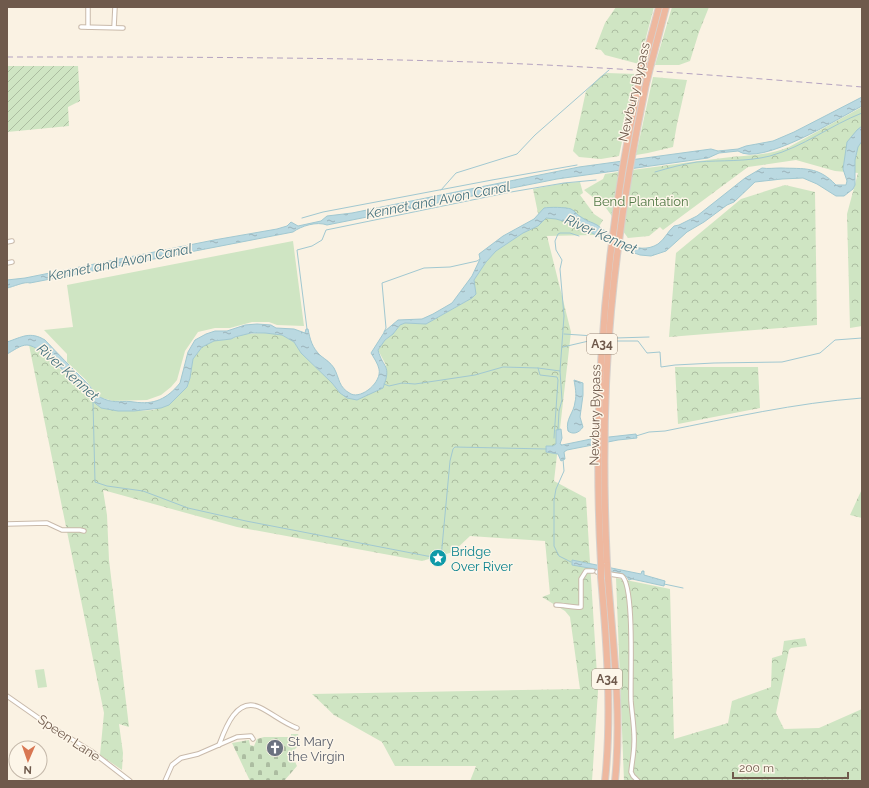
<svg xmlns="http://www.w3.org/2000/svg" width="869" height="788" font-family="Raleway,sans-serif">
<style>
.grass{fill:#cfe5c3}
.forest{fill:url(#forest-crowns)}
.cemetery{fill:url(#cemetery-stones)}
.garden{fill:url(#garden-furrows)}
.water{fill:url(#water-ripples);stroke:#a1c8d1}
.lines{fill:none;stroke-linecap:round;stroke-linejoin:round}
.stream{stroke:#a1c8d1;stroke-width:1}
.street-casing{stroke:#c9baab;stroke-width:5.5}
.highway-casing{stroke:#d7d1cd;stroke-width:8}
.street{stroke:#fff;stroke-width:3.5}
.highway{stroke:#eeb89f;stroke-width:6}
.rail{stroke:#b5a3c1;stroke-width:1;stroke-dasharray:6 4;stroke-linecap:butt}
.highway-bridge-casing{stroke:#d7d1cd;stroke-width:8;stroke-linecap:butt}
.highway-bridge{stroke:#eeb89f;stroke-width:6}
.labels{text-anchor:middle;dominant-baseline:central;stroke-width:3;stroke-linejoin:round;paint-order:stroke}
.shield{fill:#fdf6e9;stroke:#9a897b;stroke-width:1}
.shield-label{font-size:12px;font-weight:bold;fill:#6f5a4c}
.street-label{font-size:13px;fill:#6f5a4c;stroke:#fdf6e9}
.park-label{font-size:13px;fill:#547a48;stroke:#fdf6e9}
.culture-label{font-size:13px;fill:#0d838f;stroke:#fdf6e9;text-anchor:start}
.worship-label{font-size:13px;fill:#5b616d;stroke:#fdf6e9;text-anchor:start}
.water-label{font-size:14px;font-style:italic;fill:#487480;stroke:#fdf6e9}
</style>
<defs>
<pattern id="forest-crowns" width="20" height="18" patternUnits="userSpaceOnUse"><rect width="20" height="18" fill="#cfe5c3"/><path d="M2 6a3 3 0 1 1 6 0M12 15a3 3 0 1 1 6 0" fill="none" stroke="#acbda1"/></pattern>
<pattern id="cemetery-stones" width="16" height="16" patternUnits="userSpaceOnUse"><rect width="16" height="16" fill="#cfe5c3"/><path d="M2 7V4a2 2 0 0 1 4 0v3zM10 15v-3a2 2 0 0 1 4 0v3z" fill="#acbda1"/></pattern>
<pattern id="garden-furrows" width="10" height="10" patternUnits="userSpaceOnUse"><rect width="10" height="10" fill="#cfe5c3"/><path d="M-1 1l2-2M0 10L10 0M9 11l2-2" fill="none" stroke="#acbda1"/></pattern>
<pattern id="water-ripples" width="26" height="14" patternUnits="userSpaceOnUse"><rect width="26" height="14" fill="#bad9e1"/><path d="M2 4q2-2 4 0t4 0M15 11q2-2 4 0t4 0" fill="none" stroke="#9bb3b9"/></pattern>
</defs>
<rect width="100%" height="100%" fill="#faf2e3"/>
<g class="grass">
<path d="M293,241L304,326L277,325L269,322H252L230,328H215L198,332L185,351L177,380L171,387L161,395L147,400L113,401L102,398L95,393L86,380L67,362V354L44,330L73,327L67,285Z"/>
<path d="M44,669L47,687L38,688L35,670Z"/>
</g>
<g class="forest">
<path d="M616,7H654L639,64L605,55L601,50L595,49L605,23Z"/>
<path d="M672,7H709L699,32L690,61L679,65H655Z"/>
<path d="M607,73L636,74L619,156L601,159L579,157L573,151L586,91L601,76Z"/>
<path d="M653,77L687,80L677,124L673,147L648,153L636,155Z"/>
<path d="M862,107V326L850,328L847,214L858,173L835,171L796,160L748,167L663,230L660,227L649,236L628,238L606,208L584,190L603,179L605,174C644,168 683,163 723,158C746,155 767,156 789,147Z"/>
<path d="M580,182L583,193L580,195L594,214L603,220L594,235L547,236L571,332L554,481L586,498L598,691L592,781H470L476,766H395L382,742L334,715L312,694L580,689L570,617L565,611L542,597L550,594L545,541L470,536L453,552L422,561L237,527L103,490L107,515L109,560L129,727L119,724L123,753L122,770L100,755L104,713L29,345L32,346L44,354L83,391L90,399L101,408L134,411L154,410L175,399L187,387L190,378L193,359L202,347L205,345L214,341L231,339L245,334L265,333L282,335L294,342L301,353L332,383L340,393L357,400L383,387L386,365L378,350L385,340L393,334L400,325L405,323L426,324L467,301C474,294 473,289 474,280L486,262L496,251L523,233L538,226L540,223L533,189L564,183Z"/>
<path d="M785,185L815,192L817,325L669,337L676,253L741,199Z"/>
<path d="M675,367H758L760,408L678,424Z"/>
<path d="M862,489V518L850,515Z"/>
<path d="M616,578L670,589L674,739L728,723L732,701L771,687L772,658L782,655L784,641L805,638L807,646L791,648L789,650L776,713L784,729L819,728L862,709V781H624Z"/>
</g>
<path class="cemetery" d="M291,734H298L300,744L291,753L297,766L284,781H250L232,743L249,740L250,745L254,746L257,739L264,737H291Z"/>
<path class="garden" d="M7,66H78L80,101L68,107L69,126L7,132Z"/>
<g class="water">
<path d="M862,97V106C839,118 761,167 738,151L719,153L708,158L557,179L327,225C317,221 301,226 293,232L30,283C25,281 13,287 7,288V280L25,278L214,240L277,229L287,226L291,222L298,226L321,221L327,216L352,213L579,167L711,149L718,151L738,149L746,146L773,141L794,132Z"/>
<path d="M862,126V141L858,147L855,160V185L853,189L844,196H836L817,184L803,178L782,179L755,182L734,202L727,205L704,222L687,232L666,251L651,256L640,255L626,250L574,224L556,219L546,218L538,226L523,233L496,251L486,262L474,280L476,294L472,298L426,324L405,323L400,325L393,334L385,340L378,350C383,369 392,364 383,388L357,400L347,398L340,393L332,383L301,353L294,342L282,335L265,333H251L235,337L231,339L214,341L202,347L193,359L190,378L187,387L169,405L161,408L134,411H118L101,408L90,399L89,396C77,385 41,345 27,345C20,345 13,351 7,354V342C22,337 30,331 45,340C58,354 71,367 84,380C91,386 95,396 104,399C116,404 123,400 134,402C154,405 167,399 180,383L188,352L195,340L206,334L215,331H227L245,325L257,324L271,325L276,328L294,329L305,333L306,329H308C310,339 312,348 321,356C325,359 331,363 334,368C340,379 338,387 351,394C362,399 382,382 379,369C378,364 374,358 371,353L385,331L398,320L422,319L433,314L452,303L472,276L480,259L479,254L503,236L534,219L544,208C550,207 565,207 571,209C575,211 577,215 581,217C586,221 592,222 597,225C614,237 637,257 658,244C665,239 668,231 674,226L679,225L697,216L745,178L762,168C768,169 774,168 781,168C804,169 818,166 836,185H846L847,181L843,169L847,142L857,130Z"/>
<path d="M574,380L583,383V395L580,417L583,427C579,433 573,435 568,431C565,419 574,413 575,402C577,395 575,386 574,380Z"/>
<path d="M561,429L562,438L560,444L562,445L591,439L636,434L637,438L618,440L567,450L564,452L565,459L561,461L558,454L546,452V446H553L556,444V430Z"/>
<path d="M572,560L641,574L642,571H644V575L665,581L664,586L632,579L629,580L627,577L623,574L572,565Z"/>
</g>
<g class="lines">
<g class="stream">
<path d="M655,172C669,168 683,164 697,162C722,160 746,162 770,156C803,147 831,125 862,113"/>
<path d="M441,190L456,173L517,154L535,135L609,70"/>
<path d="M302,218L323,212L492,180L577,165"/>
<path d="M307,329L297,250L312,246L322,240L326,230L511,192L564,183L596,180"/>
<path d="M384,332L386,328L382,283L424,268L450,267L477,261L480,259"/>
<path d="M564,334L594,336"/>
<path d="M616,338L649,337"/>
<path d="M616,341H638L647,353L660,352L661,367L675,365L714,363L782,362L820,353L835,340L862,338"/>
<path d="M563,347L593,340"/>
<path d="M538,368L540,375L557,377L558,380L554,438"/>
<path d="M384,384L389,386L402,383L415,384L475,375L503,367L538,368L560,371"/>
<path d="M93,402L95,482L107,486L143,491L188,508L246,521L427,556L441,558L450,461L453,449L455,447L546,449"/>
<path d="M558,430L559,411L562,400L560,371L564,316L560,269L562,260L556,250L555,241L558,234L560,233H570L579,236"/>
<path d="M636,436L649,432L665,431C730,418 795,403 862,398"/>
<path d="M563,459L564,471L556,489L554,500V546L559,556L571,562"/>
<path d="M664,584L683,588"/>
</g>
<defs>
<g id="street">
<path d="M88,7V27"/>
<path d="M81,27L123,28"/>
<path d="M114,27L115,7"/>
<path d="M7,242L12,241"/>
<path d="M7,263L12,262"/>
<path d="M7,524L47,523L62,530H80L84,531"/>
<path d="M597,572L622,576C635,587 630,680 631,701C632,715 635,730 634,744C634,753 632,762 631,772L633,776L638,781"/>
<path d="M556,605C564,605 573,608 581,607V579L586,571H593"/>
<path d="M7,696L47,724L91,751L130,781"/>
<path d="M219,745C225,729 236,697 259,707C272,713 283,723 297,728"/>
<path d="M165,781L172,765L181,758L198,754L237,737L251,736L253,739"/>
</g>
<g id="highway">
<path d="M644,63L659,7"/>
<path d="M651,64L666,7"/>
<path d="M601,563C592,401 605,241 639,83"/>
<path d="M607,565C603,481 603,396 611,311C618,235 630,160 646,84"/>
<path d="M601,577C607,645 612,714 605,781"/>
<path d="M608,579C613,646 622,713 615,781"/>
</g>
</defs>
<use href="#street" class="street-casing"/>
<use href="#highway" class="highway-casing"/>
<use href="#street" class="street"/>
<use href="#highway" class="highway"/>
<path class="rail" d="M7,57C172,57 337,57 502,63C622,68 742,77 862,87"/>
<defs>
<g id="highway-bridge">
<path d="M639,83L644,63"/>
<path d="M646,84L651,64"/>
<path d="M601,563V577"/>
<path d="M607,565L608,579"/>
</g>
</defs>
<use href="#highway-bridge" class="highway-bridge-casing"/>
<use href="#highway-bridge" class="highway-bridge"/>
</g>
<defs>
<symbol id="sight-disc" viewBox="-11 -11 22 22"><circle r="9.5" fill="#0f9aa8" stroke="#fdf6e9"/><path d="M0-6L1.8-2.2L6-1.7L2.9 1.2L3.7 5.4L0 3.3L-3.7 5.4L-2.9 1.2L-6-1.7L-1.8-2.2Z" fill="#fff"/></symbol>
<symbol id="church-disc" viewBox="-11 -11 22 22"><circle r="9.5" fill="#6b7280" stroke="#fdf6e9"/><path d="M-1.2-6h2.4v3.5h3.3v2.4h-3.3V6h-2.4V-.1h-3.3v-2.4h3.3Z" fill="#fff"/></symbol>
</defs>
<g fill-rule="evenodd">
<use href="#sight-disc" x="428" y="548" width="20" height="20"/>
<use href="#church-disc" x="265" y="738" width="20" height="20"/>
</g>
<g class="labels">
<g class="shield">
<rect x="587" y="334" width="30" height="20" rx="3"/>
<rect x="592" y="669" width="30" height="20" rx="3"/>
</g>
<g class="shield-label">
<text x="602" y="344">A34</text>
<text x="607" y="679">A34</text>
</g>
<g class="street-label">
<text transform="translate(634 92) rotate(-77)">Newbury Bypass</text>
<text transform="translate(595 415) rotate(-89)">Newbury Bypass</text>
<text transform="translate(69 738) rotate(34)">Speen Lane</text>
</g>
<g class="park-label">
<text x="641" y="201">Bend Plantation</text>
</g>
<g class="culture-label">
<text x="451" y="551">Bridge<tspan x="451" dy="15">Over River</tspan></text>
</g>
<g class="worship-label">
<text x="288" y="741">St Mary<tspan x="288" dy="15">the Virgin</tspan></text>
</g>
<g class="water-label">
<text transform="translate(438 200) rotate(-11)">Kennet and Avon Canal</text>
<text transform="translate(601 234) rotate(24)">River Kennet</text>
<text transform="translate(120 262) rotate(-11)">Kennet and Avon Canal</text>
<text transform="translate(68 372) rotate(42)">River Kennet</text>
</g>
</g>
<rect width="869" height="788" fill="none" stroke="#6f5a4c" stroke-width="16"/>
<g transform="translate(28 760) rotate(182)"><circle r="19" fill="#fdf6e9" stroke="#c4b8aa"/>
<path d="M0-3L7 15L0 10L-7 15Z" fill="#d87753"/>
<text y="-6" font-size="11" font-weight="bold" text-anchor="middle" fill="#6f5a4c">N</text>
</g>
<path d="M733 772v6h115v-6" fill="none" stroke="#6f5a4c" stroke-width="2"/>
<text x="739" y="772" font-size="12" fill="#6f5a4c" stroke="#fdf6e9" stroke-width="3" paint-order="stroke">200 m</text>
</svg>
